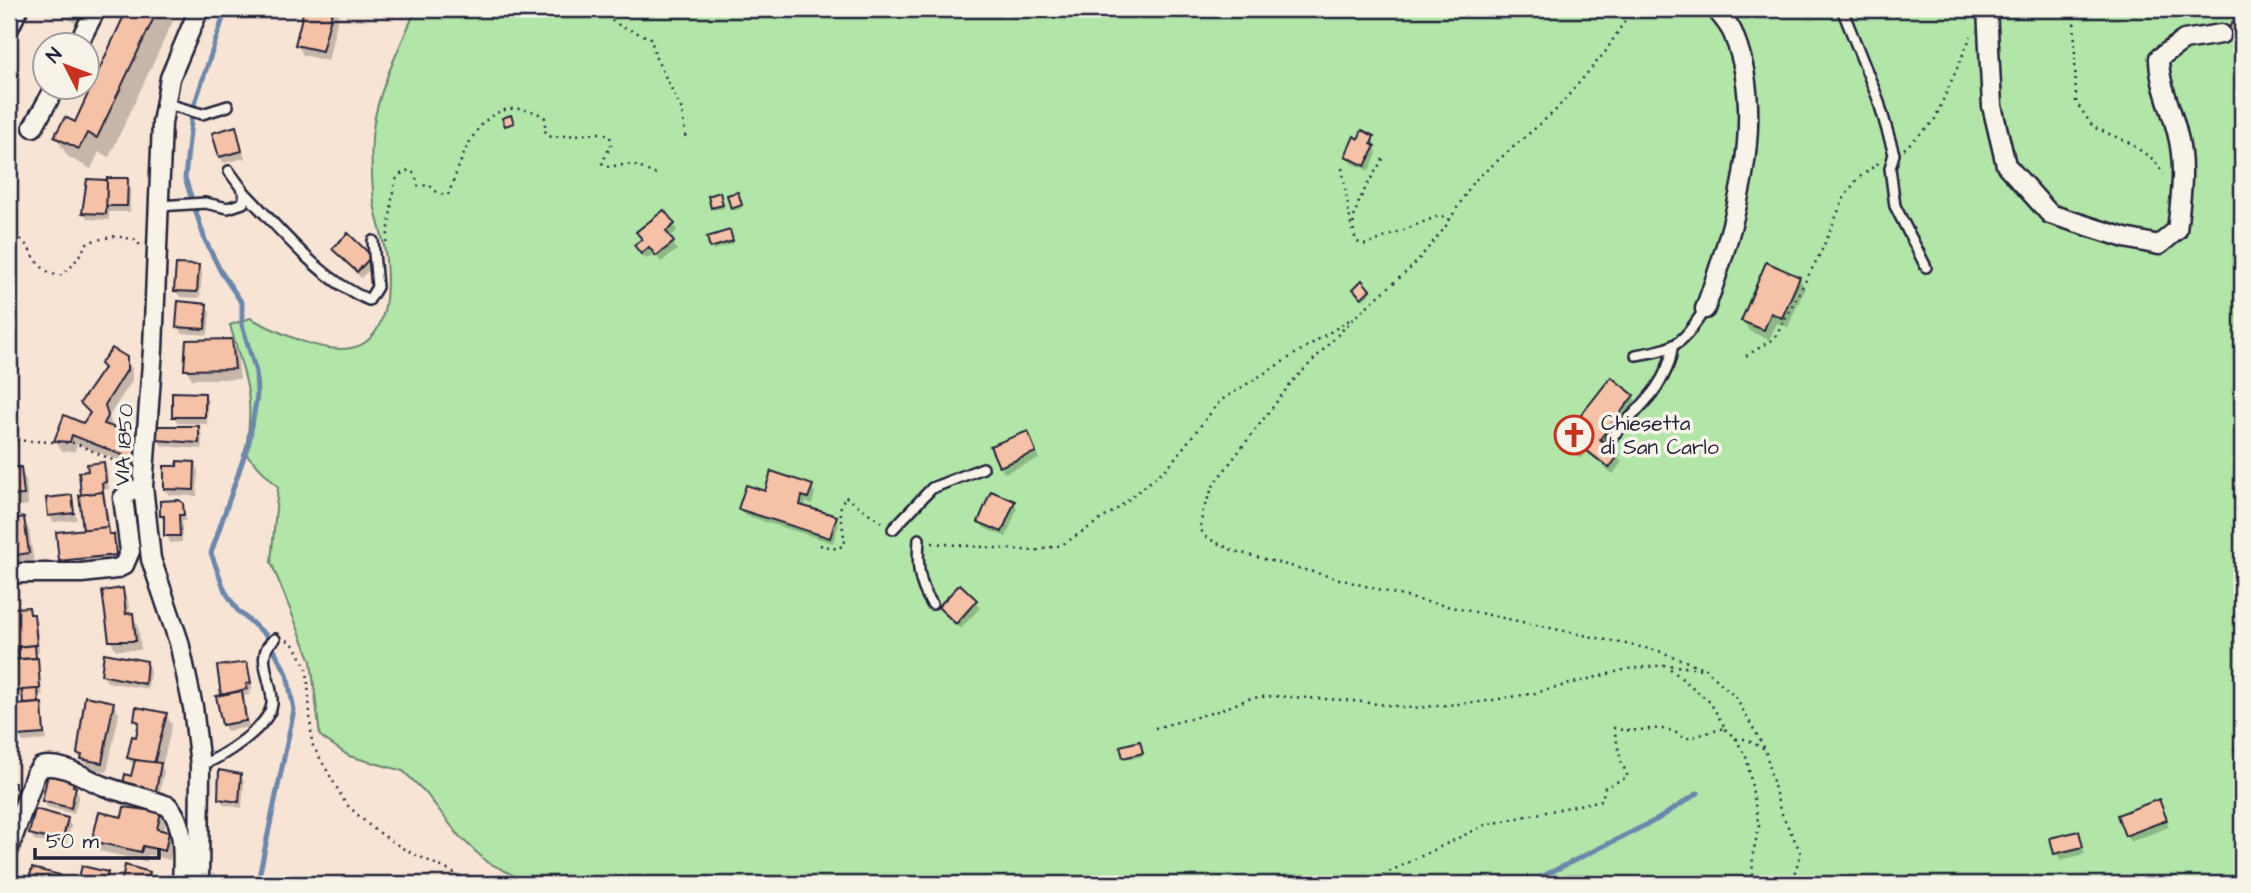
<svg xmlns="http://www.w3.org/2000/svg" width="2251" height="893" font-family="'Architects Daughter',sans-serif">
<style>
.green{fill:#b1e6a8;stroke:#6a8472;stroke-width:2}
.shadow{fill:#0003}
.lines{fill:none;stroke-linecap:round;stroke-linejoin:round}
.stream{stroke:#6c87ac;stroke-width:5}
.building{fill:#f6c2a7;stroke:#22223b;stroke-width:2}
.lane-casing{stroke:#22223b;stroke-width:14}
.street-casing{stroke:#22223b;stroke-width:23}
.path{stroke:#22223b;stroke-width:2.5;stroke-dasharray:2 5;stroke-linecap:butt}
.lane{stroke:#f7f3e8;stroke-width:9}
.street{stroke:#f7f3e8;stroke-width:18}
.labels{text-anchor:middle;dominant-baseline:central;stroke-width:7;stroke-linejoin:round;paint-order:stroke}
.poi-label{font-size:21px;fill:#22223b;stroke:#f7f3e8;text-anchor:start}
.street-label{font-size:21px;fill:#22223b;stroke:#f7f3e8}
</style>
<rect width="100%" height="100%" fill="#f7e4d4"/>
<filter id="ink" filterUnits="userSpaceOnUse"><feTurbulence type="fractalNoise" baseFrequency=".0143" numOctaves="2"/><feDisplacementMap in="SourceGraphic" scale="14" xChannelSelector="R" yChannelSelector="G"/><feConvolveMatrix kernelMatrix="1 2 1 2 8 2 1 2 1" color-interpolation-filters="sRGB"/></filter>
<g filter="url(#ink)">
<path class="green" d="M416,9H2242V884H531L487,862L460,837L425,792L403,771L349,756L320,736L311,661L271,562L278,487L245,453C256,396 245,378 230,325L250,318C325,356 396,380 386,260C385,241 377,222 374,203C372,181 370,151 373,128C379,87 400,47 416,9Z"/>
<g class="shadow">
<path d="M59,9H93L83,27L64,17Z"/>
<path d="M130,9H165L173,21L109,157L99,152L91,169L68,157L56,137L75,124Z"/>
<path d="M306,9H340L328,61L303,55L297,44Z"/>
<path d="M2239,16L2242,18V46L2230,31Z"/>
<path d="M235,128L245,158L224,163L220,157Z"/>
<path d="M1373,137L1377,154L1369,171L1351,163L1347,156L1359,141Z"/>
<path d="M127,180L130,187V212H109V220L88,219L84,213Z"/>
<path d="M738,196L742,208L734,211L732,208Z"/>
<path d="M710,197H720L724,208L714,210Z"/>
<path d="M674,225L677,231L669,238L677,250L661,262L654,253L646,259L640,252Z"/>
<path d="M730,235L733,244L713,250L712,247Z"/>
<path d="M334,249L371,257L375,264L361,278Z"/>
<path d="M198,267L202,273L200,298L180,297L176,290Z"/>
<path d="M1799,278L1805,288L1788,327L1777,323L1769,340L1749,331L1743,320Z"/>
<path d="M1362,283L1370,294L1363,300L1357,292Z"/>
<path d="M206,305L210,312L208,335L182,333L178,326Z"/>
<path d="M231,341L237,351L240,379H192L186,369Z"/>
<path d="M126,359L132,369V381L109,416L113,429L136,437L142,447L140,469L77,444L75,451H62L56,441L84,425L90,416L82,403L105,369L102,364Z"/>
<path d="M204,394L208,401L207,424L178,423L174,417Z"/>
<path d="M1633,396L1637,403L1604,445L1622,462L1613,474L1586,452L1581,459L1573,452L1565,438Z"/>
<path d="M198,427L202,434V449L162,446L158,440Z"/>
<path d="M1031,439L1039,459L1004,473L1000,466Z"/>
<path d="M194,463L198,470L197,496L169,495L165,489L179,468Z"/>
<path d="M103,464L107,470L109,489H104L111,536L119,546L121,565L67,571L61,561L85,531L90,473Z"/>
<path d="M20,469L26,480L28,505L9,508V470Z"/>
<path d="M811,486L815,493L812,504L806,502L804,508L835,517L839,524L833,543L744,515L740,509L766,493Z"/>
<path d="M71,497L77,520L53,522L50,515Z"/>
<path d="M1014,502L1017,509L1006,537L984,528L980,522Z"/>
<path d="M182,504L186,521H182V542L170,543L161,515Z"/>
<path d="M23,519L29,530L34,563L9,564V521Z"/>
<path d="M960,586L980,608L960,629L940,607Z"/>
<path d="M122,590L128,600L130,615L138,625L141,650H116L110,640Z"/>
<path d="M28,609L37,622L39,652H35L43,695H39L40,707L47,740L23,742L19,735L24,697H18L15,691L22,661L21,653L15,654L11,647L9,617Z"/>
<path d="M146,663L150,670L148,689L107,682L103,675Z"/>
<path d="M246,664L253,689L249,690L250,695L244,696L249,727L227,731L223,724L219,668Z"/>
<path d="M113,703L119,714L107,772L89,769L79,754Z"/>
<path d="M166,715L172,725L162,767L164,771L159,796L128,790L135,768L129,758L140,727L136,720Z"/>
<path d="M1141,745L1143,756L1126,760L1124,757Z"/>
<path d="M240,775L244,782L242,808L224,805L220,799Z"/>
<path d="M9,784L14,785L20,795L9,853Z"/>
<path d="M72,784L79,795L74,814L47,807L44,801Z"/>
<path d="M2159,801L2169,827L2130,842L2126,835Z"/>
<path d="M138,809L160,814L166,824L164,832L174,844L170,860L148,855L147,862L100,851L94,841Z"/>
<path d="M67,819L71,826L65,848L34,840L31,834Z"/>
<path d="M2078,833L2085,854L2060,860L2052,839Z"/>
<path d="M127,867L149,873L152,884H122Z"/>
<path d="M84,868L107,874L109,884H79Z"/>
</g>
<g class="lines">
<g class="stream">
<path d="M226,9L192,112L185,178L205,240L221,272L242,303V325L256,372L257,396L249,442L211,553L225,591L238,611L266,635L287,674L294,710L260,872L261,884"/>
<path d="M1527,884L1658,819L1698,793"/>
</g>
</g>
<g class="building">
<path d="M127,9H158L97,138L87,133L79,149L54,137L65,117L75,122Z"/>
<path d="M304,9H333L322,51L295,45Z"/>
<path d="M2239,13L2242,15V41L2227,31Z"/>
<path d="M511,115L514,123L505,126L502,118Z"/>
<path d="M236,126L242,151L219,157L212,133Z"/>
<path d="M1362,130L1374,136L1371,144L1375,146L1365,166L1345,156L1354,136L1358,139Z"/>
<path d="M107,178H128L127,206H106Z"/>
<path d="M87,179L107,180L106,214L82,213Z"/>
<path d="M720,192L723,205L711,208L708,196Z"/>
<path d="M738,192L742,205L731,209L727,195Z"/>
<path d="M664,210L675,224L666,231L674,242L656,256L649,247L641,254L634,245L642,239L636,232Z"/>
<path d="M730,230L733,241L710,248L707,237Z"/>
<path d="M348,233L372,256L357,272L332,249Z"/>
<path d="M1766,262L1800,277L1782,318L1771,313L1764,330L1741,321Z"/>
<path d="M176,264L199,265L197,292L174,291Z"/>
<path d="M1362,280L1370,290L1361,298L1353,289Z"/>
<path d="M178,301L207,304L205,329L176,327Z"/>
<path d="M232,339L235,369L184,370L186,340Z"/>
<path d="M112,348L127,357V370L105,405L108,416L104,424L137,435L135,460L72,435L70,442L54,441L64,415L83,423L90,413L80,403L104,368L100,364Z"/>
<path d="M1611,377L1634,395L1600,439L1619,455L1609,468L1576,442L1584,432L1574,424Z"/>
<path d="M172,392L205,393V417H172Z"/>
<path d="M1574,424L1584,432L1573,446L1563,438Z"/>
<path d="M157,426H199V443L156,440Z"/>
<path d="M1028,431L1036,452L999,467L990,446Z"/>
<path d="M177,461L195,462L194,490L164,489V466H177Z"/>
<path d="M104,462L106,482L102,483L103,492L81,495L79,472L88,471L87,464Z"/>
<path d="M21,467L24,495L9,496V468Z"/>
<path d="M771,471L813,485L808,498L802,496L800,505L837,516L830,538L738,509L746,485L765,491Z"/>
<path d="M991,491L1015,501L1002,532L978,522Z"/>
<path d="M103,492L108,527L83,530L79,495Z"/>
<path d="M72,495L74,513L48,516L46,498Z"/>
<path d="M179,500L183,503L184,515H179L180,536H164V516H160V501Z"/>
<path d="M24,517L29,553L11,556L9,520Z"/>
<path d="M108,527L109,534H114L116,555L59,561L56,532Z"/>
<path d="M960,584L977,600L956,624L938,607Z"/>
<path d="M123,588L126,614L133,613L136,641H109L102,591Z"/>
<path d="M29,607L30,614H34L37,645L9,647V615H13V608Z"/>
<path d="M35,645L36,658L19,659V647Z"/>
<path d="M104,653L147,661L145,684L101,675Z"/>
<path d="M38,658L40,689L13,691L11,660Z"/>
<path d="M247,662L251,683L246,684L247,689L221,695L217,666Z"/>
<path d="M38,689L39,703L23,704L22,690Z"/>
<path d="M242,691L246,721L222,725L216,696Z"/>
<path d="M85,696L114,702L102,763L81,759L82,755L77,754Z"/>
<path d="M42,703L44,734L17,736L15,705Z"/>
<path d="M136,707L167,713L154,764L127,758L132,736L136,737L139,722L134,720Z"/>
<path d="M2242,739V755L2234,749Z"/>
<path d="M1140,741L1143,753L1123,758L1120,746Z"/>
<path d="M135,760L161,763L156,791L123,784L125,774L131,776Z"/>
<path d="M219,770L241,774L239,802L218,799Z"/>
<path d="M48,774L74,782L73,786L76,787L71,808L42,801Z"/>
<path d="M9,782L15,783V788L17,789L12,815L9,817Z"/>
<path d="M2159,799L2167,820L2125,836L2117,815Z"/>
<path d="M124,807L161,812L157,829L169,832L165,851L143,846L141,852L92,841L99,812L122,817Z"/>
<path d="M35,809L68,818L62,842L29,834Z"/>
<path d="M2079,831L2083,847L2054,854L2050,838Z"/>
<path d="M125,865L150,872L147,884H121Z"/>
<path d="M82,866L108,872L105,884H77Z"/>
<path d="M32,868L60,875L59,884H28Z"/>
</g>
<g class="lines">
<defs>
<g id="lane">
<path d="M1842,9L1878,99L1894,154L1890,168L1895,206L1926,267"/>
<path d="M164,103L202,114L228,106"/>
<path d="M245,193C281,230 320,280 369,300L377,287L373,241"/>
<path d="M159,206L205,203L228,208L243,203L245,193L229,171"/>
<path d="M1636,355C1678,348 1681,345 1705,309"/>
<path d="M1611,438C1635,411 1668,386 1672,349"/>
<path d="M893,529L932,488L983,468"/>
<path d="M919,539C917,565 918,583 932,604"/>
<path d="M200,765C220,760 270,726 272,704C274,681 252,655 275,639"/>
</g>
<g id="street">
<path d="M199,9L170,78L162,123L153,349L143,486L151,559L179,642L193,707L200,765L199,884"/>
<path d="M1987,9L1992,106L2006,165L2050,214L2125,238L2159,245L2177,230C2181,197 2186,165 2177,132C2171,107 2159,84 2159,58L2184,40L2221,34"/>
<path d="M9,28L18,9"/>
<path d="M77,46L96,9"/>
<path d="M33,127L55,88"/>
<path d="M1705,309C1734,229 1768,120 1734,36C1731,26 1722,17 1716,9"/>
<path d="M9,573H82L116,569L124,565L130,551L123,498L131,490L143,491"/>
<path d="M9,848L35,775L41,767C63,762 84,778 104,786C125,794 147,798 168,806C186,824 183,860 182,884"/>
</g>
</defs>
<use href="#lane" class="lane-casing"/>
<use href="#street" class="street-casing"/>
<g class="path">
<path d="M594,9L622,27L651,38L655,56L682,110L686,141"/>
<path d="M1632,9L1606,51L1555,111L1473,182L1444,229L1413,266L1357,315L1291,383L1214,484L1203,510L1200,529L1207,538L1234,551L1418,600L1659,651L1706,669L1736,698L1765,749L1780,810L1801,853L1791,884"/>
<path d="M2074,9L2076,102L2093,127L2128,142L2154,160L2164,174"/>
<path d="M1904,149L1934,121L1971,36"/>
<path d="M1383,159C1370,181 1344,216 1357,242L1366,245L1441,215L1450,220"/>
<path d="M1342,168L1352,231"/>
<path d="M9,239L16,235C35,249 34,271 60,276L73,265L88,242L115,236L137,240L140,246"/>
<path d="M386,242C391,226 391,190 396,180C398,175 404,172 409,170L415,174L418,186L429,185L439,194L448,195C461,163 475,104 520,109C531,111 536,111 545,118V131L551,137L599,133L610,135L611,145L602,163L606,167L631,164L660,176"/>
<path d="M1746,356L1775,338L1821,252L1844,198L1857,179L1880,162"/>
<path d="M9,440L75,443L128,467"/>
<path d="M932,543L1034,551L1062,545L1117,509L1168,467L1220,401L1351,319"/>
<path d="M820,545L838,549L845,543L840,509L845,496L881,522"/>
<path d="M287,640L296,647L307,669L312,744L346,804L371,827L402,848L477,884"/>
<path d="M1155,728L1215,712L1251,698L1273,696L1344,700L1413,708L1481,702L1535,693L1627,669L1665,665L1702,669"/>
<path d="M1725,729L1736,739L1747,759L1759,827L1753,853L1752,884"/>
<path d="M1736,739H1745L1765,749"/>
<path d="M1364,884L1485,825L1602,800L1605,787L1628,777L1621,761L1614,728C1640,736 1663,719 1685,739L1725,728L1710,702L1668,667"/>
</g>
<use href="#lane" class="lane"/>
<use href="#street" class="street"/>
</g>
</g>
<defs>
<symbol id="church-ring" viewBox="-11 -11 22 22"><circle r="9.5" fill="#f7f3e8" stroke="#c8321e" stroke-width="1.5"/><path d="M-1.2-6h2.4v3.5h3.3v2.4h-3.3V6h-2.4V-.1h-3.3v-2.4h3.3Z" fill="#c8321e"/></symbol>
</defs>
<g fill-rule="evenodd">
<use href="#church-ring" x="1552" y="413" width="44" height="44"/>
</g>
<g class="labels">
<g class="poi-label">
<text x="1601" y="423">Chiesetta<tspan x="1601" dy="24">di San Carlo</tspan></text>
</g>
<g class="street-label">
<text transform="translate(124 445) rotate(-87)">VIA 1850</text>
</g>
</g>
<rect width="2251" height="893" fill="none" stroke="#f7f3e8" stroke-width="35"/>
<rect x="18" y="18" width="2216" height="858" fill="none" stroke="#22223b" stroke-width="2.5" filter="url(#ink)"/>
<g transform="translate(66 66) rotate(312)"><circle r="33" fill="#f7f3e8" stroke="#a29fa3" stroke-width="2"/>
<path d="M0-5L12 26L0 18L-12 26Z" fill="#c8321e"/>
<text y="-10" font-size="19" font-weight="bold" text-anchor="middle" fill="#22223b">N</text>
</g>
<path d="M35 848v10h124v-10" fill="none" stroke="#22223b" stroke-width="3.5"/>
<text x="46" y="848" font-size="21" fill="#22223b" stroke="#f7f3e8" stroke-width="5" paint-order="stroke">50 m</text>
</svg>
